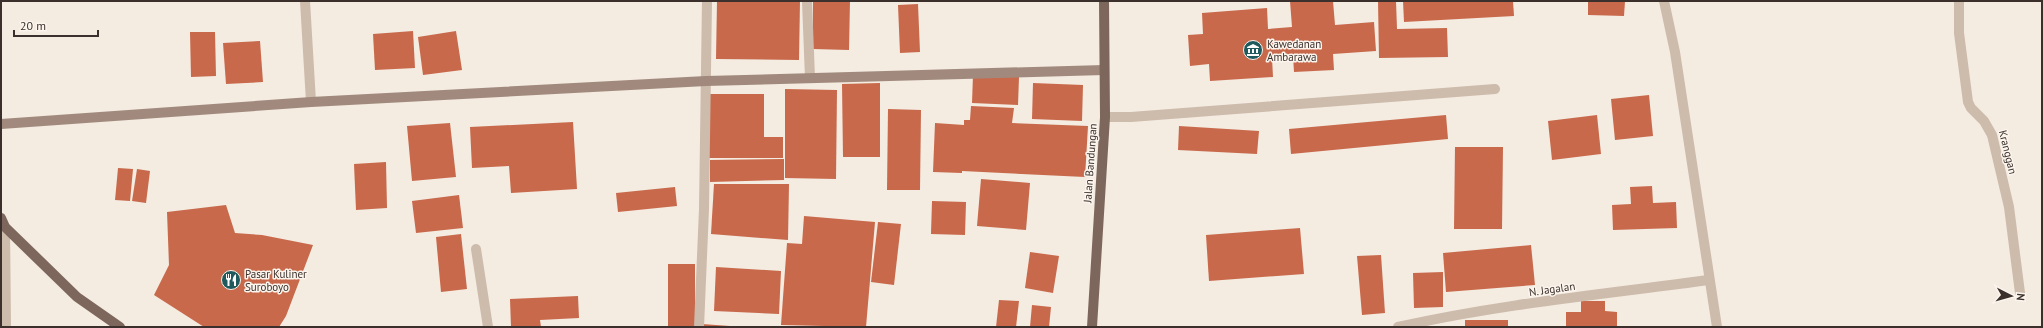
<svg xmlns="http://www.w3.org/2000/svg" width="2043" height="328" font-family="'PT Sans',sans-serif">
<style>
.building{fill:#c8694b}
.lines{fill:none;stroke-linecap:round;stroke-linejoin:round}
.service{stroke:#cdbbac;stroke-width:10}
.minor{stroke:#cdbbac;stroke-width:10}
.secondary{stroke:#a18a7d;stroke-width:10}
.primary{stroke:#7d675c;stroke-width:10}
.labels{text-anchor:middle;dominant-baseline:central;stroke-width:3;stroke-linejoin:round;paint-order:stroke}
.poi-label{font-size:11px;fill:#3b302b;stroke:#fbf5ee;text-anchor:start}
.street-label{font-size:11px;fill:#3b302b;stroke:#fbf5ee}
</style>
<rect width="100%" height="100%" fill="#f4ebe1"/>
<g class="building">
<path d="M717,1H800L799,60L716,59Z"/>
<path d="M813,1H850L849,50L813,49Z"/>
<path d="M1290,1H1333L1335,25L1374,22L1376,51L1333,54L1334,70L1294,72L1293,56L1272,58L1273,77L1210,81L1209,64L1190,66L1188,35L1203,34L1202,13L1267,8L1268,29L1292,27Z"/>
<path d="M1378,1H1396L1397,29L1447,28L1448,57L1379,58Z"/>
<path d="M1403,1H1513L1514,16L1404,22Z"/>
<path d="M1588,1H1625L1624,16L1588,15Z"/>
<path d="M918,4L920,52L900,53L898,5Z"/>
<path d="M413,31L415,68L375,70L373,34Z"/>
<path d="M456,31L462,70L423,75L418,37Z"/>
<path d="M190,32H215L216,76L191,77Z"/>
<path d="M260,41L263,82L226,84L223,43Z"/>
<path d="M973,75L1019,77L1018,105L972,103Z"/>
<path d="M880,83V157H843L842,84Z"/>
<path d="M1033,83L1083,85L1082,121L1032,119Z"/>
<path d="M785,89L837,90L836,179L785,178Z"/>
<path d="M709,94H764V137H783V158H709Z"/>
<path d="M1649,95L1653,136L1615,140L1611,99Z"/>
<path d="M971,106L1014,108L1012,123L1088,126L1085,177L962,171V173L933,172L935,123L964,125V120H970Z"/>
<path d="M888,109L921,110L920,190H887Z"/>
<path d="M1446,115L1448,139L1291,154L1289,129Z"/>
<path d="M1597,115L1601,154L1552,160L1548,121Z"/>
<path d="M573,122L577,189L511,193L509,166L472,168L470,127Z"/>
<path d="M450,123L456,177L412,181L407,126Z"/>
<path d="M1179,126L1259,131L1257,154L1178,150Z"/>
<path d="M1455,147H1503L1502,229H1454Z"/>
<path d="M784,159V180L710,182V160Z"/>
<path d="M386,162L387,208L356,210L354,164Z"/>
<path d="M118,168L133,169L130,201L115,200Z"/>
<path d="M137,169L150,171L146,203L132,201Z"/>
<path d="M981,179L1030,183L1026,230L977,226Z"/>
<path d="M714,184H789L788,240L711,234Z"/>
<path d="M1652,186L1653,203L1676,202L1677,228L1613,230L1612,205L1631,204L1630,187Z"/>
<path d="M675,187L677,206L618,212L616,193Z"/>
<path d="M459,195L463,228L416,233L412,201Z"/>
<path d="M932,201L966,202L965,235L931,234Z"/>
<path d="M226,205L235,233L262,235L313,245L286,316L279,327H204L154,295L169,265L167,212Z"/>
<path d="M804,216L875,222L866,327L781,325L787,243L802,244Z"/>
<path d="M878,222L901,224L894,285L871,282Z"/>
<path d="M1300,228L1304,274L1209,281L1206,235Z"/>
<path d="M461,234L467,289L441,292L436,237Z"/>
<path d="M1531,245L1535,285L1446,292L1443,253Z"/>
<path d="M1030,252L1059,256L1053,293L1025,288Z"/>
<path d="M1381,255L1385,313L1362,315L1357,256Z"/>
<rect x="668" y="264" width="27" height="63"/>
<path d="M716,267L781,271L779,314L714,311Z"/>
<path d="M1443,272V307L1414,308L1413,273Z"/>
<path d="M578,296L579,318L540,320L541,327H511L510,299Z"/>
<path d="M999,300L1019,301L1016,327H996Z"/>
<path d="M1581,301H1605V311L1617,312V327H1566V312H1581Z"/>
<path d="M1032,305L1051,307L1049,327H1030Z"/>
<rect x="1465" y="320" width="43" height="7"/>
<path d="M702,324L730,326V327H701Z"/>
</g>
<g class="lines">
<path class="service" d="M1105,117H1131L1495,89"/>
<g class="minor">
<path d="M305,1L311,102"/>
<path d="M807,1L810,78"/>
<path d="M1664,1L1675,52L1717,327"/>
<path d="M1959,1V33L1968,102L1971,108L1984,121L1992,135L2009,207L2020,293"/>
<path d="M5,227L6,327"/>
<path d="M476,249L488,327"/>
<path d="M699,327L704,209L707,1"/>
<path d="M1398,327C1500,304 1605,294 1709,280"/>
</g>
<path class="secondary" d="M1,124L311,102L706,81L1104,70"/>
<g class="primary">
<path d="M1,218L5,227L77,297L120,327"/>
<path d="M1092,327L1105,117L1104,1"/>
</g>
</g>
<defs>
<symbol id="museum-disc" viewBox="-11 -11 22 22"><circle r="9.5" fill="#1f5a5e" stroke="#fbf5ee"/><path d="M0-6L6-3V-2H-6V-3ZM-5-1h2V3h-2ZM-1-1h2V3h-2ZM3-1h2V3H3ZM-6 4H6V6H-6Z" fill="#fff"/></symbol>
<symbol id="restaurant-disc" viewBox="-11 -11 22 22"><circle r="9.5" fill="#1f5a5e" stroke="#fbf5ee"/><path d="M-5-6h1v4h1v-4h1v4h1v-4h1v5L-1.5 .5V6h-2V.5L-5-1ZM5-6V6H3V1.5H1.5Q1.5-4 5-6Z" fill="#fff"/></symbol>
</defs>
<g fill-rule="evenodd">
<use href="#museum-disc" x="1242" y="39" width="22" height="22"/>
<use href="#restaurant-disc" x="220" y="269" width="22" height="22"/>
</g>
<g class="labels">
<g class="poi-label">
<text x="1267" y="44">Kawedanan<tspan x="1267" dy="13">Ambarawa</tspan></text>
<text x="245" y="274">Pasar Kuliner<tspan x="245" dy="13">Suroboyo</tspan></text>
</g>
<g class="street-label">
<text transform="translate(2008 152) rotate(76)">Kranggan</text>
<text transform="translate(1090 163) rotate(-86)">Jalan Bandungan</text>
<text transform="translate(1552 289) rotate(-8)">N. Jagalan</text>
</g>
</g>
<rect width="2043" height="328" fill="none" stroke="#3b302b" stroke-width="4"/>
<g transform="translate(2011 296) rotate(96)" stroke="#fbf5ee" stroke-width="3" paint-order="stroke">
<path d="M0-3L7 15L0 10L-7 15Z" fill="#3b302b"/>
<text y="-6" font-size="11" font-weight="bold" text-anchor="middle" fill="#3b302b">N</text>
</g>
<path d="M14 30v6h84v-6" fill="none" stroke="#3b302b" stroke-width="2"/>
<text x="20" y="30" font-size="12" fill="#3b302b" stroke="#fbf5ee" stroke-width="3" paint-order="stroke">20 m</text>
</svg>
